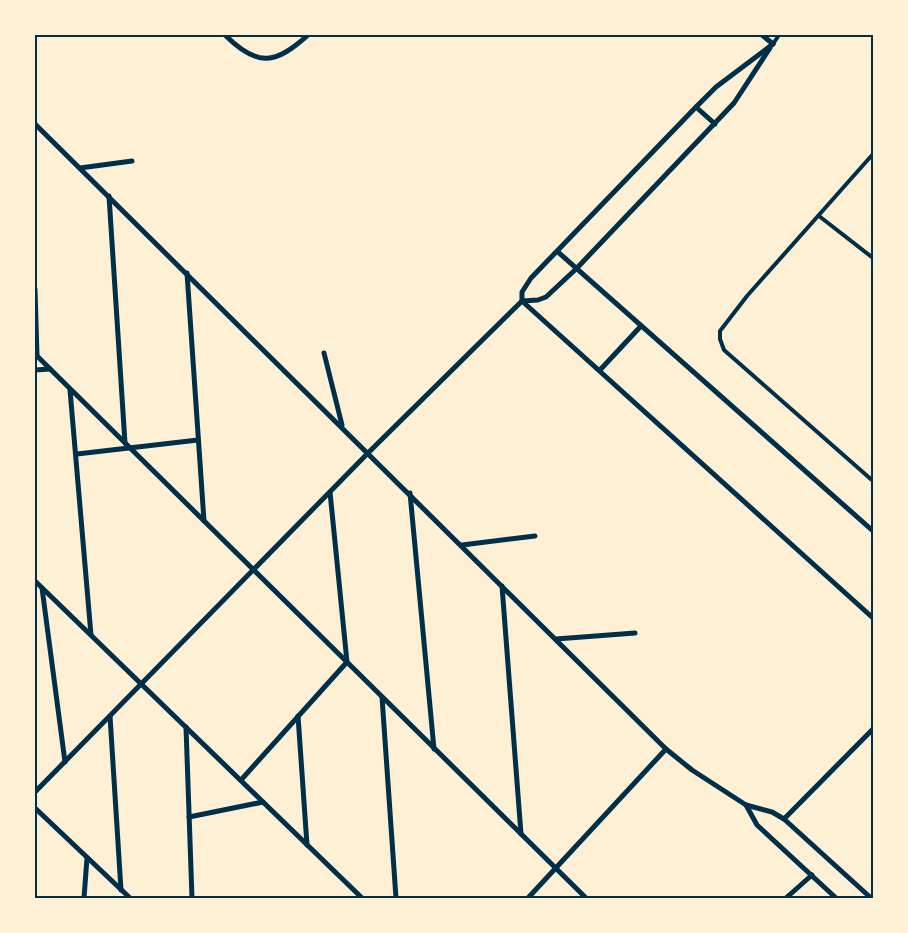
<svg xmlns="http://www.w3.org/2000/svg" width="908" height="933" font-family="Barlow,sans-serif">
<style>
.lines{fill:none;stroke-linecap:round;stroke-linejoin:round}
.service{stroke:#003049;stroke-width:4}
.minor{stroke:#003049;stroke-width:5}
.neatline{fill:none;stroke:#003049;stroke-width:2}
</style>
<rect width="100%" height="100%" fill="#fdf0d5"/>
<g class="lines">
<g class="service">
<path d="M773,44L779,35"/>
<path d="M873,154L747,296L720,331V339L724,350L873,481"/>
<path d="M819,216L873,258"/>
</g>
<g class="minor">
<path d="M225,35C258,68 276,64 308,35"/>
<path d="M762,35L773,44"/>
<path d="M696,107L715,124"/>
<path d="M35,124L666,749L692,770L746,805L772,812L784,819L871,898"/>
<path d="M80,168L132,161"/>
<path d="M109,196L125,443"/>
<path d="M558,252L873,531"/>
<path d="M187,273L204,521"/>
<path d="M35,289L37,356"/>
<path d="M522,301L873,618"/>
<path d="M522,301L538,300L546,297L576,269L734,103L770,48"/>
<path d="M324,353L342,425"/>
<path d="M35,354L586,898"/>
<path d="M35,370L50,369"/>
<path d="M600,370L641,326"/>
<path d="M70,390L91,635"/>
<path d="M77,454L198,440"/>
<path d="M410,493L434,749"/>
<path d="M462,545L535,536"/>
<path d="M35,581L362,898"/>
<path d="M502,586L521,834"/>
<path d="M42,588L65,762"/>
<path d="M556,639L635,633"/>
<path d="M382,697L396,898"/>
<path d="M110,716L121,890"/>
<path d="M298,716L307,845"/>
<path d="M186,727L192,898"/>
<path d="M241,780L347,662L330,492"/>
<path d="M35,792L369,452L522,301V292L531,278L696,107L716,87L773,44"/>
<path d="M746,805L757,825L836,898"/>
<path d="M35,808L130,898"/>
<path d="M189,817L263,802"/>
<path d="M784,819L873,729"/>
<path d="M84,898L87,858"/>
<path d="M528,898L666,749"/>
<path d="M786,898L812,875"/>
</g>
</g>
<rect width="908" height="933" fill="none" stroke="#fdf0d5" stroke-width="72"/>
<rect x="36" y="36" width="836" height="861" class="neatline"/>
</svg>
